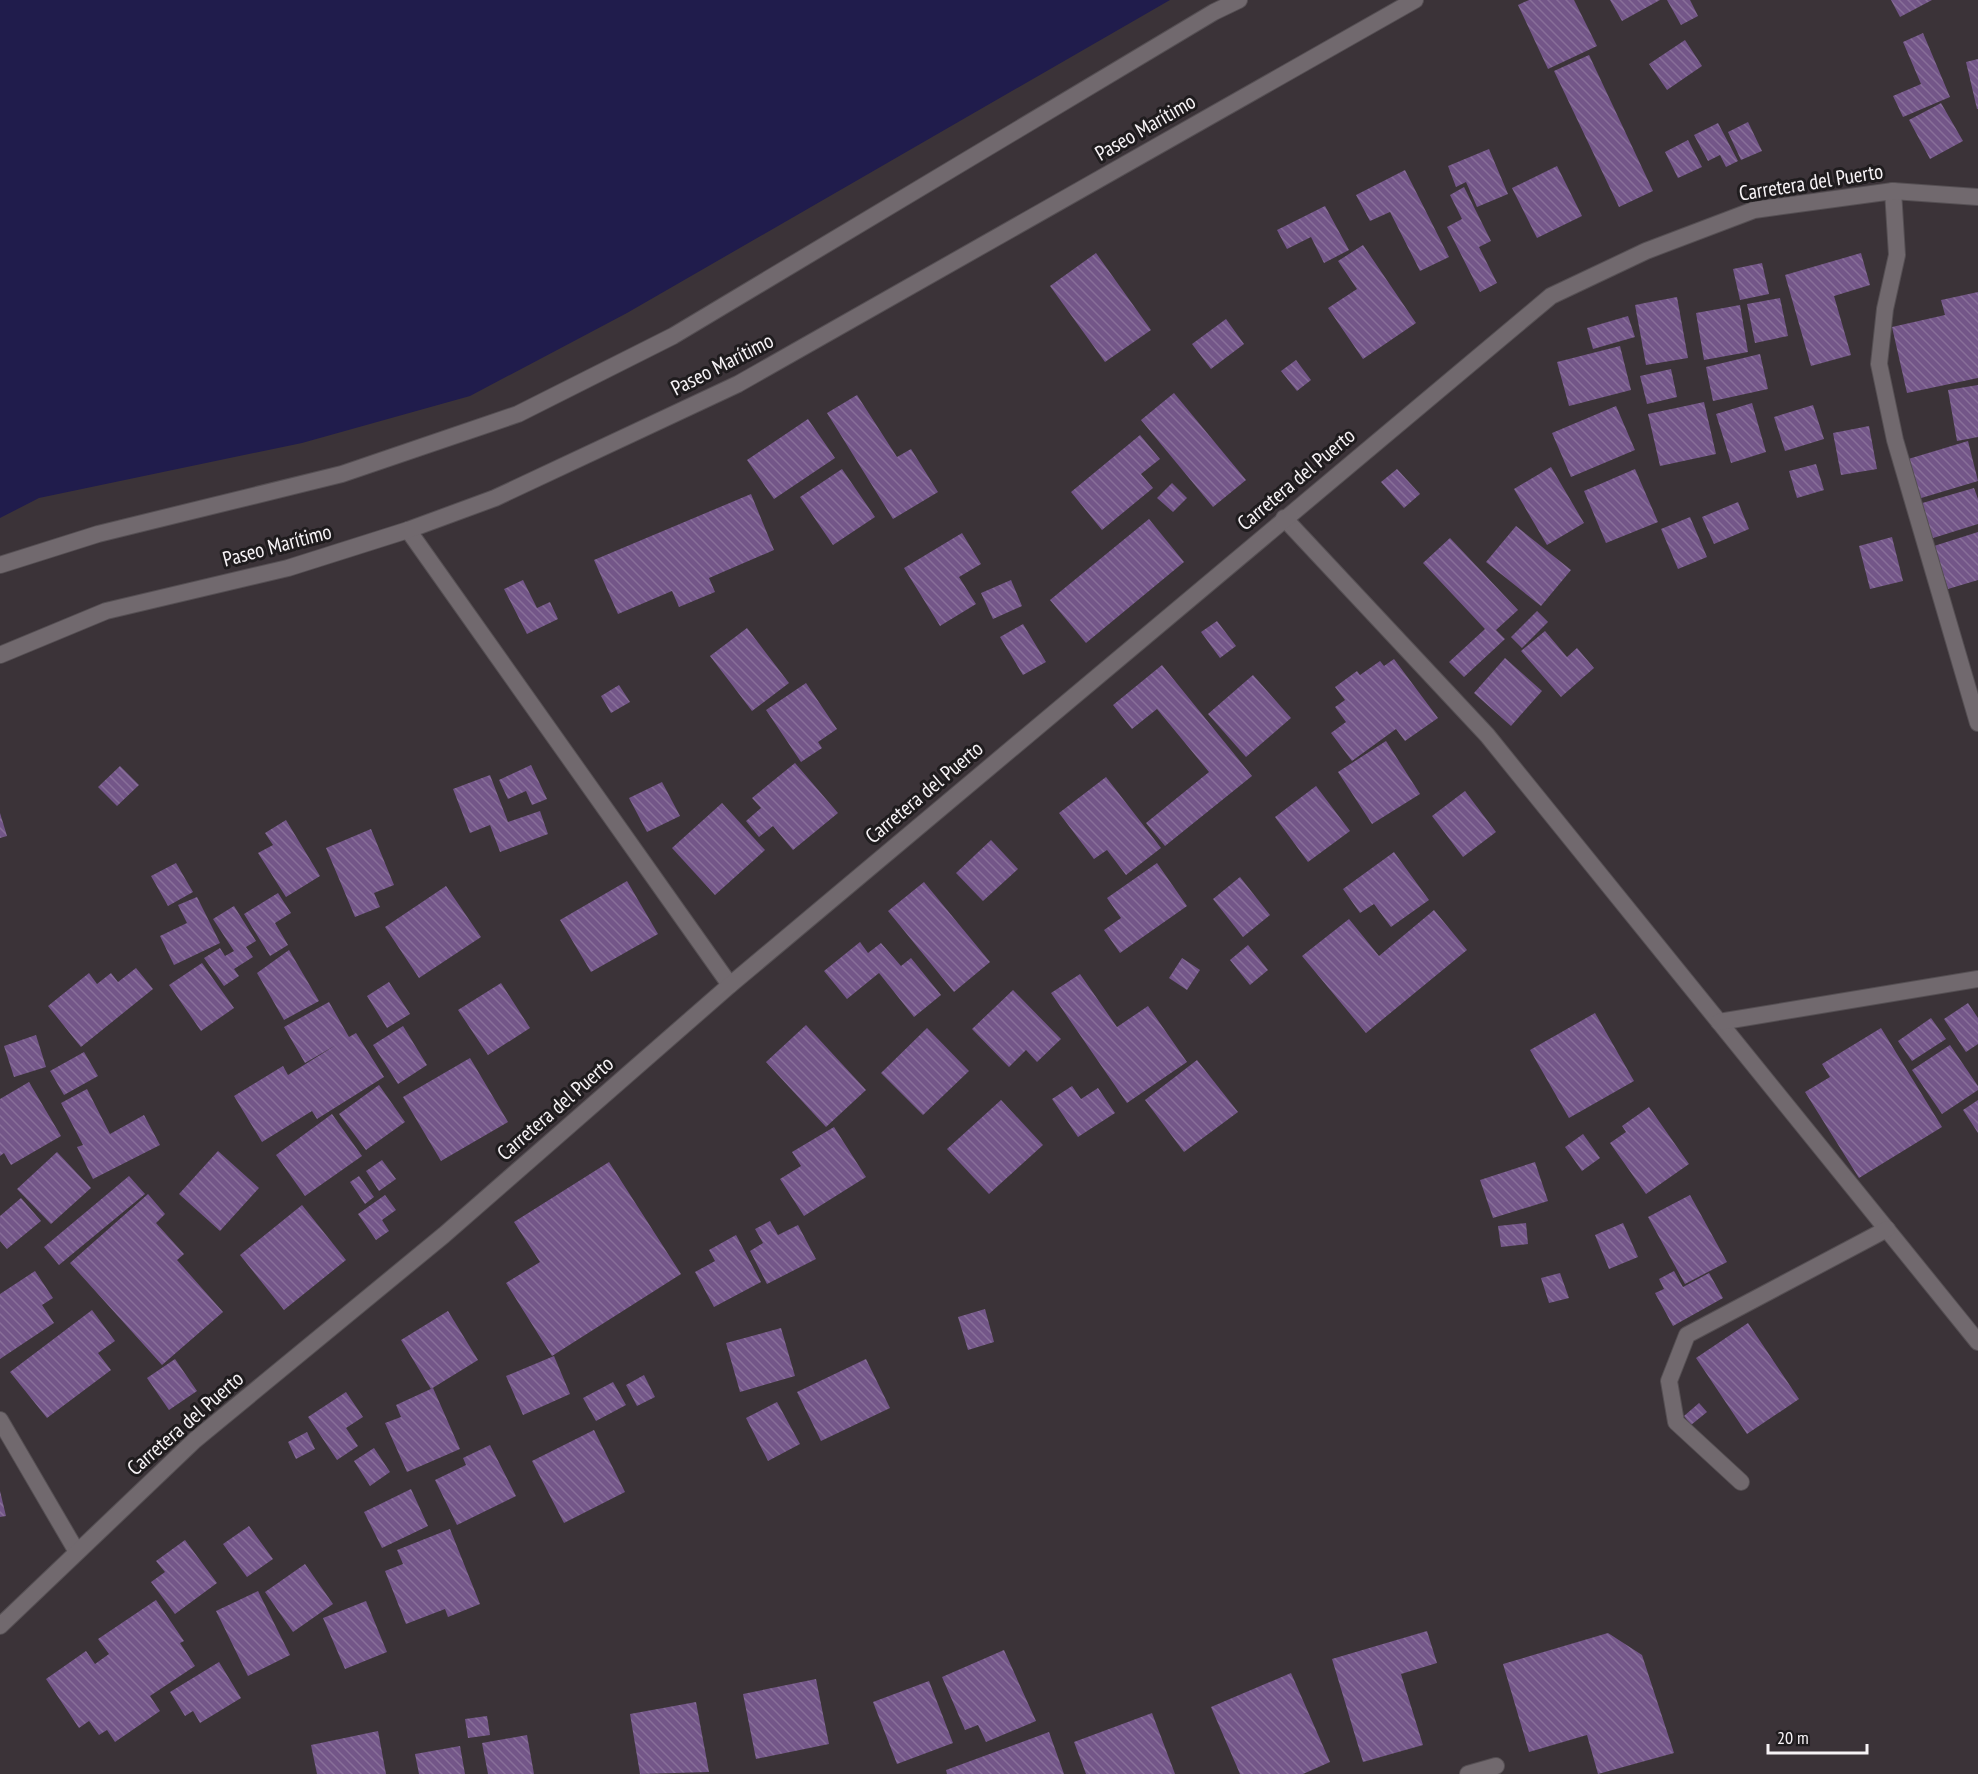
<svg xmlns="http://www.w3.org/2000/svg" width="1978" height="1774" font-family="'PT Sans Narrow',sans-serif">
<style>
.water{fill:#201c4c}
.building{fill:url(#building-back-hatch)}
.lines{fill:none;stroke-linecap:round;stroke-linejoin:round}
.pedestrian-casing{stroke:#554f53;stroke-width:18}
.minor-casing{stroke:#554f53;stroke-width:18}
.tertiary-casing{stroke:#554f53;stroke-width:18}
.secondary-casing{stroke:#554f53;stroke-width:18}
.pedestrian{stroke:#71696e;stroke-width:16}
.minor{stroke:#71696e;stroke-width:16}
.tertiary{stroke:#71696e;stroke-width:16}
.secondary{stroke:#71696e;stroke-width:16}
.labels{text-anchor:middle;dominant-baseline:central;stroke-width:6;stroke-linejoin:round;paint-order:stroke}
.street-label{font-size:21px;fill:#f7f3f6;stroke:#1f1c1e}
</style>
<defs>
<pattern id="building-back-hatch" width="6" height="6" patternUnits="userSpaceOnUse" patternTransform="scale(1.5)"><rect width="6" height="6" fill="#735688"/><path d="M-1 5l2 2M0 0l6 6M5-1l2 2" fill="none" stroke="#886f99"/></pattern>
</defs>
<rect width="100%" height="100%" fill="#3b3338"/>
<path class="water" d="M0,0H1170L627,313L470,396L302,443L39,498L0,518Z"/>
<g class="building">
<path d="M1529,0H1574L1597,46L1548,69L1518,5Z"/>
<path d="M1610,0H1660L1622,21Z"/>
<path d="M1667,0H1690L1698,16L1681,25Z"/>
<path d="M1891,0H1932L1900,17Z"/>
<path d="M1923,33L1950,97L1903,117L1893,96L1921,84L1903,42Z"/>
<path d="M1685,40L1702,66L1667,90L1649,64Z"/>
<path d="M1589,55L1653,191L1619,207L1554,71Z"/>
<path d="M1978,59V109H1977L1966,62Z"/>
<path d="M1941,103L1963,141L1930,159L1909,120Z"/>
<path d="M1748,122L1762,151L1741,160L1728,132Z"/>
<path d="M1718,123L1738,161L1726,167L1720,155L1708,161L1694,135Z"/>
<path d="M1688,140L1702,167L1678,178L1665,152Z"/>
<path d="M1489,149L1508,194L1477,207L1466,182L1456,187L1448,166Z"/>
<path d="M1557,166L1582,216L1537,238L1512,188Z"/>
<path d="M1405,170L1449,257L1420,271L1390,212L1370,221L1356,195Z"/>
<path d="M1464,187L1491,241L1479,247L1497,283L1480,292L1447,227L1462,219L1450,195Z"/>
<path d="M1325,206L1349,250L1324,263L1311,237L1287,249L1277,230Z"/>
<path d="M1363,245L1416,323L1363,359L1328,308L1357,289L1338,261Z"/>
<path d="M1096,253L1151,330L1105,362L1050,286Z"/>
<path d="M1861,253L1870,285L1834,296L1851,355L1811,366L1785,275Z"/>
<path d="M1762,263L1769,294L1740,300L1733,269Z"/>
<path d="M1978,292V378L1907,393L1892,327L1945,315L1941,300Z"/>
<path d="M1677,297L1688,358L1646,365L1635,305Z"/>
<path d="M1780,298L1788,336L1755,343L1747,304Z"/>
<path d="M1740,305L1748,352L1704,360L1696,313Z"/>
<path d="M1628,316L1635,337L1593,349L1587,328Z"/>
<path d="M1226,319L1244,344L1211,369L1192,344Z"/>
<path d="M1620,346L1631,390L1569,406L1557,362Z"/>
<path d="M1760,354L1768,389L1713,401L1706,367Z"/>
<path d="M1296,360L1311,380L1297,391L1281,371Z"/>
<path d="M1671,369L1677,397L1647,404L1640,376Z"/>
<path d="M1978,385V437L1957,441L1948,390Z"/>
<path d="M1174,393L1246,480L1213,507L1141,420Z"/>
<path d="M857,395L897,457L911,449L938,492L893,519L827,413Z"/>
<path d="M1704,402L1716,454L1660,466L1648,414Z"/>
<path d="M1752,403L1766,452L1731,463L1716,414Z"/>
<path d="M1813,405L1824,439L1785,451L1774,417Z"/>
<path d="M1616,406L1635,450L1571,477L1552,433Z"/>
<path d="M808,419L835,458L774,499L747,460Z"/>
<path d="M1869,426L1877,469L1841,475L1833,433Z"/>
<path d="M1140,435L1160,459L1141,474L1153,488L1102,530L1071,492Z"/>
<path d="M1968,441L1978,481L1918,499L1905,460Z"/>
<path d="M1816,464L1824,490L1797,498L1789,471Z"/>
<path d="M1551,467L1584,523L1547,545L1514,489Z"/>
<path d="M842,469L875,517L833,545L800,497Z"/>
<path d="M1397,469L1420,494L1404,508L1381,482Z"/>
<path d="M1635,469L1658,522L1606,543L1584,491Z"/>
<path d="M1172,483L1187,498L1173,512L1157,498Z"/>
<path d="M1974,488L1978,499V524L1930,539L1919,504Z"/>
<path d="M751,494L774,550L709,578L715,592L679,607L672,591L618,614L594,560Z"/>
<path d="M1738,502L1749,529L1714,544L1702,517Z"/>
<path d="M1690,517L1707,557L1678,569L1661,529Z"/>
<path d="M1149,519L1184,562L1086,643L1050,600Z"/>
<path d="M1516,526L1571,570L1541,606L1486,562Z"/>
<path d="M1978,532V580L1948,589L1934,546Z"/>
<path d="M962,533L981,564L959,577L976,604L940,626L904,568Z"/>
<path d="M1892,537L1903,581L1870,589L1859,546Z"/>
<path d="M1450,538L1518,610L1496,630L1505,639L1464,677L1449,662L1485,629L1423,563Z"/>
<path d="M523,580L537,608L550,602L558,619L527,634L504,589Z"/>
<path d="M1011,580L1022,606L993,619L981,593Z"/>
<path d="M1537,611L1548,622L1522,648L1511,637Z"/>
<path d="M1217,621L1236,646L1220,658L1201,632Z"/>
<path d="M1023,624L1046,662L1023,675L1000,637Z"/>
<path d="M747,628L789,683L752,711L710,656Z"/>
<path d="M1545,631L1567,657L1577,648L1594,668L1561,697L1521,651Z"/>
<path d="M1505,658L1542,691L1511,726L1474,693Z"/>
<path d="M1394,659L1438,718L1405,741L1396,729L1352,761L1331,733L1346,722L1335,707L1345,700L1335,687L1357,671L1360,675L1380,661L1384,666Z"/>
<path d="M1162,665L1252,776L1165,846L1146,823L1209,772L1157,709L1132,729L1113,705Z"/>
<path d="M1253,675L1291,718L1246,757L1208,714Z"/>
<path d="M806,683L837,729L818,742L822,748L801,762L766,710Z"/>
<path d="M619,685L630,702L611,713L601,696Z"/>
<path d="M1386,741L1420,794L1372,824L1338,772Z"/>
<path d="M795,763L838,813L793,850L773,826L759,837L746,821L761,808L752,798Z"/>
<path d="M531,765L547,799L532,805L526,791L508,799L499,780Z"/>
<path d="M120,766L139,785L117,806L98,787Z"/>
<path d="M490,775L508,822L540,811L548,834L500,852L490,825L470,833L453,789Z"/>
<path d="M1106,777L1161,848L1126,875L1107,850L1094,859L1059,813Z"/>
<path d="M662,782L680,816L647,832L629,798Z"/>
<path d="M1316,786L1350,831L1308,862L1275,817Z"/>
<path d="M1465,791L1496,832L1463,857L1432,816Z"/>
<path d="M722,803L765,850L715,895L672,848Z"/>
<path d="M0,813L7,836L0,838Z"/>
<path d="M286,820L320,876L286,897L258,853L273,845L265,833Z"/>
<path d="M371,829L394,885L374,893L380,907L355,917L326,848Z"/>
<path d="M991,840L1018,869L983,901L956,873Z"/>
<path d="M1394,852L1429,900L1391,927L1374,904L1360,913L1343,889Z"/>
<path d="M176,863L193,892L168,906L151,876Z"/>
<path d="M1157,863L1187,906L1120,953L1104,930L1121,918L1107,898Z"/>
<path d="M1240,877L1270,915L1243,937L1213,899Z"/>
<path d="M627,881L658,934L591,972L560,920Z"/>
<path d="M924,882L990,962L954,992L888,911Z"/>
<path d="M446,886L481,937L419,978L385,927Z"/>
<path d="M278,893L291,913L275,923L288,945L270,956L244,914Z"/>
<path d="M197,897L220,943L174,965L160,936L187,923L178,905Z"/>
<path d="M234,906L256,941L246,947L253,957L234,969L239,976L224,986L204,958L220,948L225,956L234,951L213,919Z"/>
<path d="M1434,910L1467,950L1366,1033L1302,956L1349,919L1379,956Z"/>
<path d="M860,942L868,953L881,943L901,966L911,958L941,995L914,1017L879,973L847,999L824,971Z"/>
<path d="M1248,945L1268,970L1250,985L1230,960Z"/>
<path d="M289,950L319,1001L284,1020L257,973Z"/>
<path d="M1182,958L1200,970L1187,990L1169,978Z"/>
<path d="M202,963L234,1008L201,1031L169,985Z"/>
<path d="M136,968L153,989L81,1047L48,1006L89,973L97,984L111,973L118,982Z"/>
<path d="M1080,974L1117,1027L1148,1006L1187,1062L1127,1103L1051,993Z"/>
<path d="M389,982L410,1014L387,1028L367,996Z"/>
<path d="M501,983L530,1028L488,1055L458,1010Z"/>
<path d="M1013,990L1061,1039L1037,1062L1026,1050L1009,1067L972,1029Z"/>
<path d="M329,1002L349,1037L356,1033L384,1077L317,1119L312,1111L262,1142L234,1096L283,1066L288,1075L336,1045L305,1063L284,1027Z"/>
<path d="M1968,1003L1978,1018V1044L1966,1052L1944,1019Z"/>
<path d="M1595,1013L1634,1081L1569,1118L1530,1050Z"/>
<path d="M1931,1018L1946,1039L1912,1061L1898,1041Z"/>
<path d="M806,1025L866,1090L826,1127L766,1062Z"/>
<path d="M403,1026L427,1065L398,1084L373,1045Z"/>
<path d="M927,1028L969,1071L923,1115L881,1073Z"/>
<path d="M1881,1028L1942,1127L1859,1178L1805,1092L1830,1077L1822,1064Z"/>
<path d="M36,1035L46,1067L14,1077L4,1046Z"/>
<path d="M1950,1045L1978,1086V1090L1942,1114L1912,1070Z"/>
<path d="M84,1052L98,1076L64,1095L50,1071Z"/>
<path d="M470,1058L508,1122L441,1161L403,1097Z"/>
<path d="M1197,1060L1238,1112L1184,1152L1145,1100Z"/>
<path d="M29,1082L61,1136L11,1165L4,1153L0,1156V1099Z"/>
<path d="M379,1085L405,1122L366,1150L339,1114Z"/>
<path d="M1072,1086L1081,1099L1098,1088L1115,1113L1078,1137L1052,1099Z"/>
<path d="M87,1089L110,1134L144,1115L160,1145L93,1179L77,1147L83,1145L61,1103Z"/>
<path d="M1001,1100L1043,1145L989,1194L947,1149Z"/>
<path d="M1978,1100V1133L1963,1110Z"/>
<path d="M1649,1107L1689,1164L1646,1194L1610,1143L1626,1132L1622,1126Z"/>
<path d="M332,1114L362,1156L305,1196L276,1155Z"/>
<path d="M834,1127L866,1177L804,1216L780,1179L801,1166L792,1152Z"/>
<path d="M1583,1134L1600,1158L1582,1171L1565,1147Z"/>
<path d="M218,1151L259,1188L220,1231L179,1194Z"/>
<path d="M57,1152L91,1188L51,1224L17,1189Z"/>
<path d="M382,1160L396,1179L379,1191L366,1171Z"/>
<path d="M609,1162L681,1274L552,1356L506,1283L540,1262L514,1222Z"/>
<path d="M1535,1162L1548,1201L1493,1218L1480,1180Z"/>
<path d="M129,1176L145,1194L59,1265L44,1247Z"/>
<path d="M359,1176L374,1197L365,1204L350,1182Z"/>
<path d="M148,1194L165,1214L156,1223L184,1254L177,1260L223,1312L162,1365L70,1263Z"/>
<path d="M385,1195L396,1210L382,1220L389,1231L376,1240L358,1214Z"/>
<path d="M1690,1195L1727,1262L1685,1284L1648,1217Z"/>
<path d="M21,1198L41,1221L7,1249L0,1241V1216Z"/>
<path d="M302,1205L346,1260L284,1310L240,1255Z"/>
<path d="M770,1221L778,1235L798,1225L816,1259L767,1284L750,1251L763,1243L755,1229Z"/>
<path d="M1526,1223L1528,1244L1501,1247L1498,1226Z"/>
<path d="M1623,1223L1638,1257L1609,1269L1595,1235Z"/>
<path d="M736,1235L761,1282L714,1307L695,1272L715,1261L709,1250Z"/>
<path d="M35,1271L53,1298L42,1305L54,1323L0,1359V1294Z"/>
<path d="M1674,1271L1683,1287L1709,1273L1723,1298L1673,1326L1655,1293L1664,1289L1659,1279Z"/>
<path d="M1560,1273L1569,1298L1549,1303L1541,1278Z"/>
<path d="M985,1309L994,1342L968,1350L958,1317Z"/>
<path d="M92,1310L115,1341L98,1353L111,1370L47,1418L10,1372Z"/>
<path d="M448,1311L478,1360L431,1389L401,1340Z"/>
<path d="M1748,1323L1799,1399L1747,1434L1696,1358Z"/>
<path d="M781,1328L795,1376L740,1392L726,1343Z"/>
<path d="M554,1356L570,1394L523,1415L506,1376Z"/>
<path d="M175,1359L197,1391L169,1410L147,1378Z"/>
<path d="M866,1359L890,1408L821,1441L797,1392Z"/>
<path d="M644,1375L655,1397L637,1406L626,1385Z"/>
<path d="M613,1382L626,1405L596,1421L583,1398Z"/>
<path d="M433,1388L460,1449L407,1472L385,1423L401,1417L396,1405Z"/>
<path d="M346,1392L363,1417L346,1428L358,1446L337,1460L308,1417Z"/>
<path d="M777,1402L800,1444L768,1461L746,1418Z"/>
<path d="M1699,1403L1707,1412L1691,1425L1684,1416Z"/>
<path d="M594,1430L625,1492L564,1523L532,1461Z"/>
<path d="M307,1432L315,1449L296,1459L288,1442Z"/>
<path d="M490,1445L516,1496L457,1525L435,1480L466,1465L463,1458Z"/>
<path d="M374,1448L390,1472L370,1486L354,1461Z"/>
<path d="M411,1489L428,1526L382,1548L364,1512Z"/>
<path d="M0,1491L6,1516L0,1517Z"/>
<path d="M249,1526L273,1559L247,1577L223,1544Z"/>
<path d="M450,1529L480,1604L448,1617L445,1609L406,1624L385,1571L403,1564L397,1550Z"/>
<path d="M185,1540L217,1583L175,1614L151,1582L165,1572L156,1561Z"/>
<path d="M305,1564L333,1604L293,1632L265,1592Z"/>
<path d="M258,1591L290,1655L248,1676L216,1611Z"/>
<path d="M156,1600L184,1641L180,1643L195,1666L150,1696L160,1711L115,1742L107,1730L99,1735L89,1721L79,1728L46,1679L86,1651L95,1664L109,1654L98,1639Z"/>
<path d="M366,1601L387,1652L345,1669L323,1618Z"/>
<path d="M1427,1631L1437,1663L1401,1674L1423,1745L1363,1762L1332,1659Z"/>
<path d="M1608,1633L1642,1655L1674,1753L1598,1774L1587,1735L1529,1752L1503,1664Z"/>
<path d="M1004,1650L1036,1721L986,1742L978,1725L965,1730L942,1677Z"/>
<path d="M219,1662L241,1698L200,1723L193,1711L185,1716L170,1692Z"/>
<path d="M1291,1673L1330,1762L1303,1774H1240L1211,1707Z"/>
<path d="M816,1679L829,1744L756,1759L743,1694Z"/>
<path d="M929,1681L953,1743L897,1764L873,1702Z"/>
<path d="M696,1702L709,1772L640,1774L630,1714Z"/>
<path d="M1152,1713L1175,1774H1086L1074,1742Z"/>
<path d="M487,1716L490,1735L468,1738L465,1719Z"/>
<path d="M378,1731L386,1774H317L311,1745Z"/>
<path d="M1049,1732L1064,1774H947L946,1770Z"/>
<path d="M527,1735L534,1774H488L482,1743Z"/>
<path d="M460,1746L465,1774H419L415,1754Z"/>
</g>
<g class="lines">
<defs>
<path id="pedestrian" d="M0,565L98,534L342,474L518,414L673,336L1214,12L1239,0"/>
<g id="minor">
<path d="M1893,191L1897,255L1885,309L1879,364L1895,440L1978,723"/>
<path d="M1284,518L1487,735L1978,1342"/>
<path d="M408,530L730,985"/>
<path d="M1719,1022L1978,979"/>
<path d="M0,1420L77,1552"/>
<path d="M1741,1482L1676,1422L1669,1381L1687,1335L1887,1229"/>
<path d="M1468,1774L1496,1766"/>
</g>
<path id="tertiary" d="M0,655L106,611L288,568L408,530L495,498L738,384L1415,0"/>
<path id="secondary" d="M0,1626L195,1440L444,1235L730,985L1551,296L1646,251L1754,210L1893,191L1978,197"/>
</defs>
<use href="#pedestrian" class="pedestrian-casing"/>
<use href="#minor" class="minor-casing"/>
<use href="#tertiary" class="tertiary-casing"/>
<use href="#secondary" class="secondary-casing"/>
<use href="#pedestrian" class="pedestrian"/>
<use href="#minor" class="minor"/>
<use href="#tertiary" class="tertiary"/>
<use href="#secondary" class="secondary"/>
</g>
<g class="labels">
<g class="street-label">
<text transform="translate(1145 127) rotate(-30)">Paseo Marítimo</text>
<text transform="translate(1811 182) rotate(-9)">Carretera del Puerto</text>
<text transform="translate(722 364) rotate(-27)">Paseo Marítimo</text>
<text transform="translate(1296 479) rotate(-40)">Carretera del Puerto</text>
<text transform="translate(277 545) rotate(-15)">Paseo Marítimo</text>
<text transform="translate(924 792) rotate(-40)">Carretera del Puerto</text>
<text transform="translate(555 1108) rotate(-41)">Carretera del Puerto</text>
<text transform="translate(185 1423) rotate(-41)">Carretera del Puerto</text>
</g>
</g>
<path d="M1768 1744v9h99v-9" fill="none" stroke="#f7f3f6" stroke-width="3"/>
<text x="1777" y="1744" font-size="18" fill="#f7f3f6" stroke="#1f1c1e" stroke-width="4.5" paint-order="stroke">20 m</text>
</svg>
